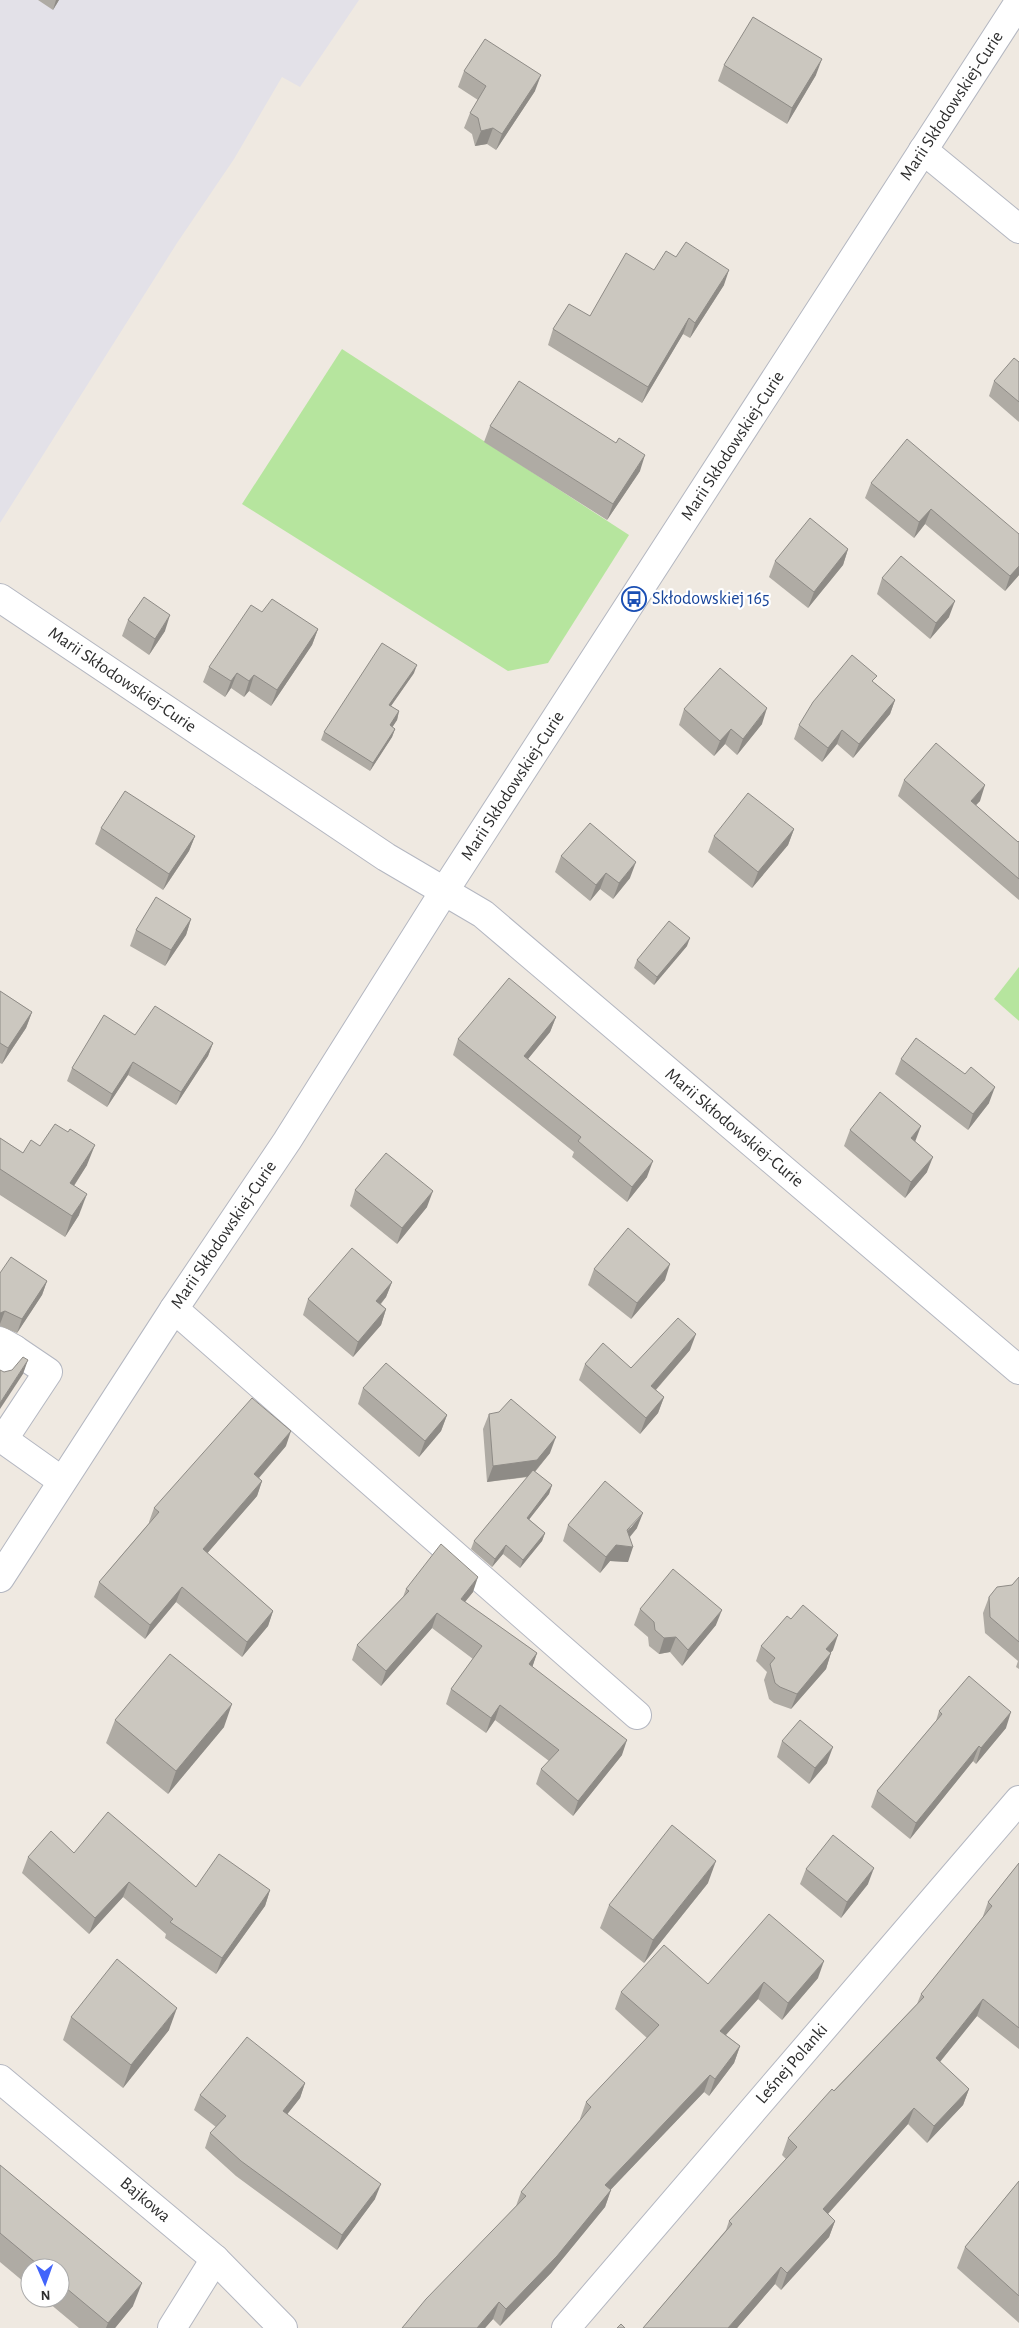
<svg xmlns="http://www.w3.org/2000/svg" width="1019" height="2328" font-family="'Alegreya Sans',sans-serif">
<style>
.industrial{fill:#e3e1e8}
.green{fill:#b6e59e}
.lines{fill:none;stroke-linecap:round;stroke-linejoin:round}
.minor-casing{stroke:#b4b7c1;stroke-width:30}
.minor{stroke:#fff;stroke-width:28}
.wall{fill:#afaba4}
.shaded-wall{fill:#8e8b86}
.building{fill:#cbc7bf;stroke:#8e8b86}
.labels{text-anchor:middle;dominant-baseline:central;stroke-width:4.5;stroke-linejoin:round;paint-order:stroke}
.street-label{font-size:18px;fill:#2e2e2e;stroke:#fff}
.transit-label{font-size:18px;fill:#164399;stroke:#fff;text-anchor:start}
</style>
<rect width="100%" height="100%" fill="#efe9e1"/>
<path class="industrial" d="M0,0H359L300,87L282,77L234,159L177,243L0,523Z"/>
<g class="green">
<path d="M342,349L629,535L548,663L508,671L242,504Z"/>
<path d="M1019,967V1021L994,999Z"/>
</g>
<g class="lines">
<defs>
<g id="minor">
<path d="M923,150L1019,229"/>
<path d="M0,598L386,857L483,914L1019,1370"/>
<path d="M174,1309L637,1715"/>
<path d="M0,1341L14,1349L0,1370"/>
<path d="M0,1437L62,1481"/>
<path d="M3,1440L48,1372L14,1349"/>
<path d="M0,1578L174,1309L287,1141L445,890L1019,2"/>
<path d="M0,2079L215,2259L283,2328"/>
<path d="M172,2328L215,2259"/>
<path d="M566,2328L1019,1800"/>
</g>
</defs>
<use href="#minor" class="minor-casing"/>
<use href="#minor" class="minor"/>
</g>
<g class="wall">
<path d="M38,0H59L53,10Z"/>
<path d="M724,65L816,75L787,124L718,81Z"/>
<path d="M464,71L535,91L496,150L487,144L475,146L472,134L464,128L470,113L478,100L458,87Z"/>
<path d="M654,270L724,285L690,338L683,334L642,403L548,345L553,329L590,316Z"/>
<path d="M1019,362V422L989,396L994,381Z"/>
<path d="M490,426L640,471L607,520L484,442Z"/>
<path d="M871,483L1019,534V575L1005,591L925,524L914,538L865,498Z"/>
<path d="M848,549L843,565L808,608L769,577L775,561Z"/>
<path d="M882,578L949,617L930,639L877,594Z"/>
<path d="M262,612L318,629L312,645L271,706L249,691L244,697L231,688L225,697L203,682L209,667Z"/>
<path d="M128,620L165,631L149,655L122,636Z"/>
<path d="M414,673L391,706L399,711L397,720L392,727L395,729L392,737L370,771L321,740L324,732Z"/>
<path d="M875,683L895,700L890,714L853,758L837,744L822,762L794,739L799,725Z"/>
<path d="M684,709L762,724L737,755L725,744L714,756L679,725Z"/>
<path d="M904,780L980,801L975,805L1018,842L1019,841V900L898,796Z"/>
<path d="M101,828L195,836L189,851L163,890L95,844Z"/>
<path d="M794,829L788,845L752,888L708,852L714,836Z"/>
<path d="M561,856L630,878L613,899L600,889L590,901L555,872Z"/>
<path d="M191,919L186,935L165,966L130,946L136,930Z"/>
<path d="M687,946L654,985L634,968L637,960Z"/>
<path d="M0,991L32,1012L26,1028L2,1064L0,1063Z"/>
<path d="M556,1017L550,1032L528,1059L647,1177L627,1202L572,1157L574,1152L453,1055L458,1039Z"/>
<path d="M135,1035L213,1043L208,1056L176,1105L128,1075L107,1107L67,1081L72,1068Z"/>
<path d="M901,1059L989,1103L968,1130L895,1074Z"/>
<path d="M850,1130L915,1141L927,1172L905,1198L844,1146Z"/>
<path d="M0,1138L23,1153L40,1146L87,1165L74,1186L79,1215L65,1237L0,1195Z"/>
<path d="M355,1190L427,1207L397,1244L350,1206Z"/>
<path d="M594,1269L665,1280L631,1319L588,1285Z"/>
<path d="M0,1273L47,1281L42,1295L17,1333L0,1326Z"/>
<path d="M392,1282L386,1297L381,1304L386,1309L381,1325L353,1357L303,1315L308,1299Z"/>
<path d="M690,1350L656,1390L664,1397L658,1413L640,1434L579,1380L585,1364L631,1368Z"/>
<path d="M363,1388L447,1415L441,1431L419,1457L358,1404Z"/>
<path d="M489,1414L550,1453L535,1472L552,1485L549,1494L529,1519L545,1533L542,1541L520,1568L503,1554L492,1567L471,1549L474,1541L528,1477L487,1482L483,1429Z"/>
<path d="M286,1446L259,1478L262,1481L257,1496L207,1553L273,1611L268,1626L242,1657L176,1602L145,1639L94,1597L99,1582L149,1523V1522L154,1508Z"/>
<path d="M568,1525L637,1528L630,1537L628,1562L610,1561L600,1573L563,1541Z"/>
<path d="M1019,1577V1669L1016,1667L1018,1661L985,1633L983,1613L989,1597L1012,1585Z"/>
<path d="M406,1589L473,1592L465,1602L537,1653L532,1667L622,1755L573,1816L536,1784L541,1769L549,1761L495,1720L486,1733L446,1704L451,1689L473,1659L432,1628L381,1686L352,1660L357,1645L403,1597Z"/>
<path d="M640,1609L716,1625L682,1666L670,1652L659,1654L649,1646L648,1637L634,1625Z"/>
<path d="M761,1646L833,1650L831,1652L826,1669L791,1709L774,1703L769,1699L764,1680L767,1672L756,1661Z"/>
<path d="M939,1711L1006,1728L976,1764L973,1761L910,1839L871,1807L877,1791L936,1721Z"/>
<path d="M115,1720L224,1727L168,1794L106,1743Z"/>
<path d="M782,1741L827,1763L809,1784L777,1757Z"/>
<path d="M74,1853L196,1887L270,1890L265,1906L216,1974L165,1938L166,1934L123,1897L89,1934L22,1873L28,1857Z"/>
<path d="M1019,1863V2049L977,2016L940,2062L969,2089L963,2105L927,2143L908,2124L828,2214L835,2221L829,2237L781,2290L775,2284L737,2328H643L726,2230L729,2221L786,2159L782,2155L788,2138L917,2004L921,1994L982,1919L988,1902Z"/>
<path d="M806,1869L868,1884L841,1918L800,1884Z"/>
<path d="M708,1883L644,1963L600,1928L609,1905Z"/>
<path d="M818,1978L782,2020L758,1999L726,2035L740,2046L734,2063L709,2096L704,2092L611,2189L605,2207L551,2273L500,2326L493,2319L485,2328H402L516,2206L521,2192L580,2120V2119L586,2102L647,2038L615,2009L621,1992L708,1984Z"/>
<path d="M71,2017L169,2030L123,2088L63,2040Z"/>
<path d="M305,2083L300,2098L287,2114L375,2199L337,2250L236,2176L205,2148L210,2133L216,2127L194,2110L200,2095Z"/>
<path d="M0,2165L133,2306L115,2328H79L43,2298H60V2268H30V2287L0,2262Z"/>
<path d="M1019,2181V2323L957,2268L965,2247Z"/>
</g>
<g class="shaded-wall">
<path d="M56,0H59L53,10Z"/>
<path d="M822,59L816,75L787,124L792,108Z"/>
<path d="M541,75L535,91L496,150L502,134Z"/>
<path d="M493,128L487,144L475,146L481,131Z"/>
<path d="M729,270L724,285L690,338L695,323Z"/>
<path d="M689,318L683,334L642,403L648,387Z"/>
<path d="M645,455L640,471L607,520L613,504Z"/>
<path d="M931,509L925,524L914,538L919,522Z"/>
<path d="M848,549L843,565L808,608L814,592Z"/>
<path d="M1019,566V575L1005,591L1010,576Z"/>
<path d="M955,601L949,617L930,639L936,623Z"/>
<path d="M170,615L165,631L149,655L155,639Z"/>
<path d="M318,629L312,645L271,706L277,690Z"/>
<path d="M417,665L414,673L386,713L389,705Z"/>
<path d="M237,673L231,688L225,697L231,681Z"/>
<path d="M254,675L249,691L244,697L249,681Z"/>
<path d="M895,700L890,714L853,758L859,744Z"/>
<path d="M767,708L762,724L737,755L743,739Z"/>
<path d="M399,711L397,720L388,734L390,725Z"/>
<path d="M395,729L392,737L370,771L373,763Z"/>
<path d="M731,729L725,744L714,756L720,741Z"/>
<path d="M842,730L837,744L822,762L828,748Z"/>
<path d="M985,785L980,801L965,817L971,801Z"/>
<path d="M794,829L788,845L752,888L758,872Z"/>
<path d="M195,836L189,851L163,890L169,874Z"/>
<path d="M636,862L630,878L613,899L619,883Z"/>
<path d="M606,873L600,889L590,901L596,885Z"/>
<path d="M191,919L186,935L165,966L171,950Z"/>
<path d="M690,938L687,946L654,985L657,977Z"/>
<path d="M32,1012L26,1028L2,1064L8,1048Z"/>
<path d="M556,1017L550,1032L518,1071L524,1056Z"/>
<path d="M213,1043L208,1056L176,1105L181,1092Z"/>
<path d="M133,1062L128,1075L107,1107L112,1094Z"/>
<path d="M995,1087L989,1103L968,1130L973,1114Z"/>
<path d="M921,1126L915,1142L911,1138Z"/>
<path d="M95,1145L87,1165L62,1204L70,1183Z"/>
<path d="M933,1157L927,1172L905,1198L911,1182Z"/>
<path d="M653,1161L647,1177L627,1202L632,1187Z"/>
<path d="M433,1191L427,1207L397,1244L402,1228Z"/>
<path d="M87,1194L79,1215L65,1237L72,1216Z"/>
<path d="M670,1264L665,1280L631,1319L637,1303Z"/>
<path d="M47,1281L42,1295L17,1333L22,1319Z"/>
<path d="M392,1282L386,1297L370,1316L376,1301Z"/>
<path d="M386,1309L381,1325L353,1357L358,1342Z"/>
<path d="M5,1311L0,1324V1313Z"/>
<path d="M696,1334L690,1350L645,1402L651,1386Z"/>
<path d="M28,1360L23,1374L0,1409V1403Z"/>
<path d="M664,1397L658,1413L640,1434L646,1418Z"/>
<path d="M447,1415L441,1431L419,1457L425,1441Z"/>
<path d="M291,1431L286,1446L249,1489L254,1474Z"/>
<path d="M556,1437L550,1453L531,1476L487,1482L493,1466Z"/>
<path d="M262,1481L257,1496L198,1564L203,1549Z"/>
<path d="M552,1485L549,1494L524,1526L527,1518Z"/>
<path d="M643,1513L637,1528L622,1546L633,1547L628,1562L610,1561L600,1573L606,1557Z"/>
<path d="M545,1533L542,1541L520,1568L523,1560Z"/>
<path d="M506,1545L503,1554L492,1567L495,1559Z"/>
<path d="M478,1577L473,1592L455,1614L461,1599Z"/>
<path d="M182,1587L176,1602L145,1639L150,1625Z"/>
<path d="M722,1610L716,1625L682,1666L688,1650Z"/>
<path d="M273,1611L268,1626L242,1657L247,1642Z"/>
<path d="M437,1613L432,1628L381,1686L386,1671Z"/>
<path d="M838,1635L833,1650L821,1665L826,1649Z"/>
<path d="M676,1637L670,1652L659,1654L664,1638Z"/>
<path d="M537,1653L532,1668L529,1664Z"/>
<path d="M831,1653L826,1669L791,1709L797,1694Z"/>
<path d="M232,1704L224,1727L168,1794L176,1771Z"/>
<path d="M500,1705L495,1720L486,1733L491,1718Z"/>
<path d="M1011,1712L1006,1728L976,1764L981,1748Z"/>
<path d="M627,1740L622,1755L573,1816L578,1801Z"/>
<path d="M979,1746L973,1761L910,1839L916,1823Z"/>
<path d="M833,1747L827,1763L809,1784L815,1768Z"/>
<path d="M716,1861L708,1883L644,1963L653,1940Z"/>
<path d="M874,1868L868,1884L841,1918L847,1902Z"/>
<path d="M129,1882L123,1897L89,1934L95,1918Z"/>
<path d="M270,1890L265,1906L216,1974L222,1958Z"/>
<path d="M824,1961L818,1978L782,2020L788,2003Z"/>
<path d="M764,1982L758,1999L714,2048L720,2031Z"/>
<path d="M983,1999L977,2016L930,2074L936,2058Z"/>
<path d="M177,2008L169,2030L123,2088L131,2065Z"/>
<path d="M740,2046L734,2063L709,2096L715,2079Z"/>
<path d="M710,2075L704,2092L599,2202L605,2185Z"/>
<path d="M305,2083L300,2098L278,2126L283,2111Z"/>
<path d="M969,2089L963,2105L927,2143L934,2126Z"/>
<path d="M914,2108L908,2124L817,2226L823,2209Z"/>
<path d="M381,2184L375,2199L337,2250L342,2235Z"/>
<path d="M611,2190L605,2207L551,2273L500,2326L506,2309Z"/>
<path d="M835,2221L829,2237L781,2290L787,2273Z"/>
<path d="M781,2267L775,2284L737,2328H728Z"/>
<path d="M142,2283L133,2306L115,2328H106L108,2323Z"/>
<path d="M499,2302L493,2319L485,2328H477Z"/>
</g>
<g class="building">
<path d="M753,17L822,59L792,108L724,65Z"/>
<path d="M485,39L541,75L502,134L493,128L481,131L478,118L470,113L486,86L464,71Z"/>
<path d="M686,242L729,270L695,323L689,318L648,387L553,329L569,304L590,316L626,253L654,270L666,251L676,257Z"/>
<path d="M1014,358L1019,362V402L994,381Z"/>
<path d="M519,381L616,443L619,438L645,455L613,504L490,426Z"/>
<path d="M907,439L1019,534V566L1010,576L931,509L919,522L871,483Z"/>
<path d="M810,518L848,549L814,592L775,561Z"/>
<path d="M901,556L955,601L936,623L882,578Z"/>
<path d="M144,597L170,615L155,639L128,620Z"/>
<path d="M272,599L318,629L277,690L254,675L249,681L237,673L231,681L209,667L251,605L262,612Z"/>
<path d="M382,643L417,665L389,705L399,711L390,725L395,729L373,763L324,732Z"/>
<path d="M852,655L877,676L872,681L895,700L859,744L842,730L828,748L799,725L813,702Z"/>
<path d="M720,668L767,708L743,739L731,729L720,741L684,709Z"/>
<path d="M936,743L985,785L971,801L1018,842L1019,841V879L904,780Z"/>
<path d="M125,791L195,836L169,874L101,828Z"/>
<path d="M748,793L794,829L758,872L714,836Z"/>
<path d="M590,823L636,862L619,883L606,873L596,885L561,856Z"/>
<path d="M156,897L191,919L171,950L136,930Z"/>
<path d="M669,921L690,938L657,977L637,960Z"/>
<path d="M509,978L556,1017L524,1056L653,1161L632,1187L578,1141L581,1137L458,1039Z"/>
<path d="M0,991L32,1012L8,1048L0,1043Z"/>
<path d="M155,1006L213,1043L181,1092L133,1062L112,1094L72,1068L104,1015L135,1035Z"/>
<path d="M916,1038L965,1074L971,1067L995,1087L973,1114L901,1059Z"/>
<path d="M880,1092L921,1126L911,1138L933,1157L911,1182L850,1130Z"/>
<path d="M55,1124L68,1132L70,1129L95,1145L70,1183L87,1194L72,1216L0,1169V1138L23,1153L31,1140L40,1146Z"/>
<path d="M386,1153L433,1191L402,1228L355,1190Z"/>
<path d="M628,1228L670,1264L637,1303L594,1269Z"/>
<path d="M352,1248L392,1282L376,1301L386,1309L358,1342L308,1299Z"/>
<path d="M11,1257L47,1281L22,1319L5,1311L0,1313V1273Z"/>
<path d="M678,1318L696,1334L651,1386L664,1397L646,1418L585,1364L603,1343L631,1368Z"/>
<path d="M23,1357L28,1360L0,1403V1370L4,1372L12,1370Z"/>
<path d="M386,1363L447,1415L425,1441L363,1388Z"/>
<path d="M252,1398L291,1431L254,1474L262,1481L203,1549L273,1611L247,1642L182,1587L150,1625L99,1582L159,1512L154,1508Z"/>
<path d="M511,1399L556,1437L537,1460L493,1466L489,1414L499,1412Z"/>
<path d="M533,1470L552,1485L527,1518L545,1533L523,1560L506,1545L495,1559L474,1541Z"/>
<path d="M605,1481L643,1513L627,1530L633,1547L616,1545L606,1557L568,1525Z"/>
<path d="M441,1544L478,1577L461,1599L537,1653L529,1664L627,1740L578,1801L541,1769L559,1750L500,1705L491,1718L451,1689L482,1646L437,1613L386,1671L357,1645L409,1591L406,1589Z"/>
<path d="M673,1569L722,1610L688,1650L676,1637L664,1638L655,1630L654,1622L640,1609Z"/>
<path d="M1019,1577V1642L990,1617L989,1597L997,1587L1012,1585Z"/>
<path d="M803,1605L838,1635L826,1649L831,1653L797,1694L780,1687L775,1683L770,1664L775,1658L761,1646L787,1616L791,1619Z"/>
<path d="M170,1654L232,1704L176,1771L115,1720Z"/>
<path d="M969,1676L1011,1712L981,1748L979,1746L916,1823L877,1791L942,1714L939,1711Z"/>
<path d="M800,1720L833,1747L815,1768L782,1741Z"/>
<path d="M108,1812L196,1887L219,1854L270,1890L222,1958L170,1922L173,1919L129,1882L95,1918L28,1857L51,1831L74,1853Z"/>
<path d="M672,1825L716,1861L653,1940L609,1905Z"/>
<path d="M833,1835L874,1868L847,1902L806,1869Z"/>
<path d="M1019,1863V2028L983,1999L936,2058L969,2089L934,2126L914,2108L823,2209L835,2221L787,2273L781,2267L728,2328H643L732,2224L729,2221L797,2147L788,2138L832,2089L834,2091L924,1997L921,1994L992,1906L988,1902Z"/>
<path d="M769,1914L824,1961L788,2003L764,1982L720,2031L740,2046L715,2079L710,2075L605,2185L611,2190L557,2256L506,2309L499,2302L477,2328H402L426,2299L526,2196L521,2192L591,2107L586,2102L659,2025L621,1992L664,1945L708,1984Z"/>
<path d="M117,1959L177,2008L131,2065L71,2017Z"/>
<path d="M247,2037L305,2083L283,2111L381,2184L342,2235L241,2161L210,2133L226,2116L200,2095Z"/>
<path d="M0,2165L142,2283L108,2323L60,2283V2268H42L0,2233Z"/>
<path d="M1019,2181V2296L965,2247Z"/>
<path d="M621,2324L625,2328H617Z"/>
</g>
<defs>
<symbol id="bus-ring" viewBox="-11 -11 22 22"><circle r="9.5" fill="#fff" stroke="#1a4fb4" stroke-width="1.5"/><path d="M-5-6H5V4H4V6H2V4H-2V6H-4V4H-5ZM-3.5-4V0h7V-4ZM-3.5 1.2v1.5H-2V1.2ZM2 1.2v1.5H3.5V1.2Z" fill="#1a4fb4"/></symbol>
</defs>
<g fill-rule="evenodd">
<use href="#bus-ring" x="620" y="585" width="28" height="28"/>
</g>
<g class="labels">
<g class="street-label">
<text transform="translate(952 106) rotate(-57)">Marii Skłodowskiej-Curie</text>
<text transform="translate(733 446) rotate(-57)">Marii Skłodowskiej-Curie</text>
<text transform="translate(122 680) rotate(34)">Marii Skłodowskiej-Curie</text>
<text transform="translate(513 786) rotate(-57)">Marii Skłodowskiej-Curie</text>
<text transform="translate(734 1128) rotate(40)">Marii Skłodowskiej-Curie</text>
<text transform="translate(224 1235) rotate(-56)">Marii Skłodowskiej-Curie</text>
<text transform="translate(792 2064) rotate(-49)">Leśnej Polanki</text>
<text transform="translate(145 2200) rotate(40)">Bajkowa</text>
</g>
<g class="transit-label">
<text x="652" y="599">Skłodowskiej 165</text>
</g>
</g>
<g transform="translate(45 2283) rotate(178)"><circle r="24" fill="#ffffff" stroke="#ababab"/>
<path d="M0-4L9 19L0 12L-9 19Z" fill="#4264fb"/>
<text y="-8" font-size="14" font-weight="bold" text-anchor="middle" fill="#2e2e2e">N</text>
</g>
</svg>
